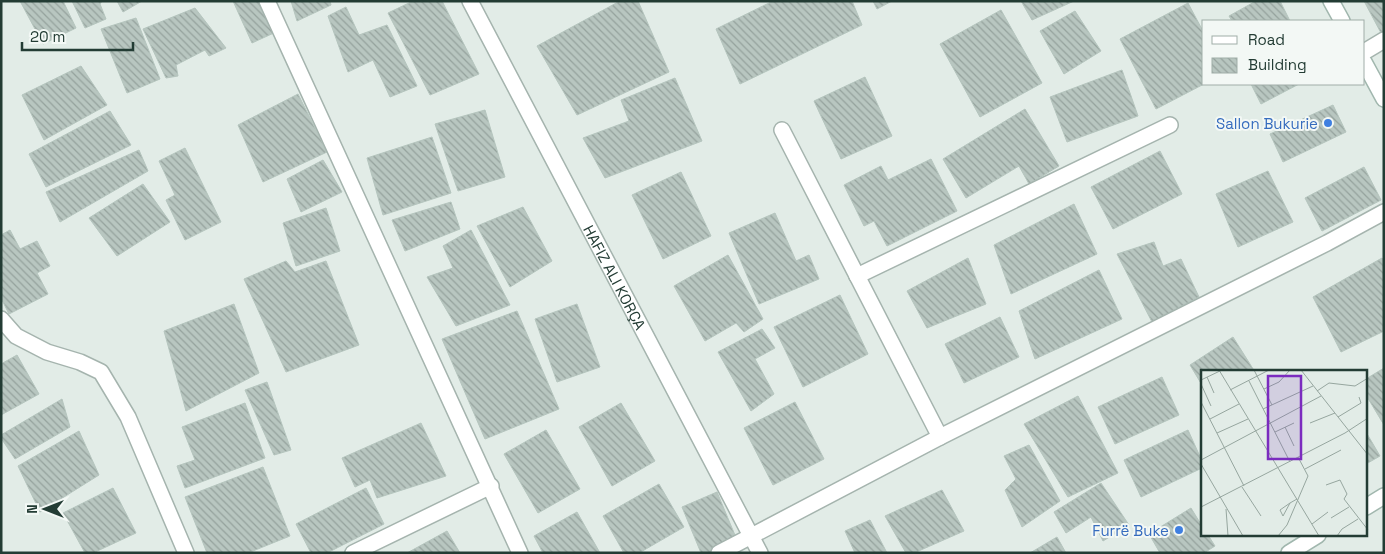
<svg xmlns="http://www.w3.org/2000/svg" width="1385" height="554" font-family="'Space Grotesk',sans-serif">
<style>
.building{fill:url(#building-back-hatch);stroke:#b5c5be}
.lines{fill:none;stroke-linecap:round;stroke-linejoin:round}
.street-casing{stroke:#a5b4ae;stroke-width:18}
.secondary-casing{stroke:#a1b7ae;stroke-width:18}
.street{stroke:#fff;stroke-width:15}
.secondary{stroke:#fff;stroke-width:15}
.shop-dot{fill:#3f7fe0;stroke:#f3f8f5;stroke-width:2}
.labels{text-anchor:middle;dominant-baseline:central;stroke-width:4;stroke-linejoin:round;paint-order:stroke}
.shop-label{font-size:15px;fill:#366cbe;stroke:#f3f8f5;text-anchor:end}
.street-label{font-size:15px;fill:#233c34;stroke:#f3f8f5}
.inset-road{fill:none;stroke:#96a69f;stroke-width:1}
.view{fill:#7b2cbf;fill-opacity:0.15;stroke:#7b2cbf;stroke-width:2.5}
.inset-edge{fill:none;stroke:#233c34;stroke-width:2.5}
</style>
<defs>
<pattern id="building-back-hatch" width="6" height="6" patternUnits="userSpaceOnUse" patternTransform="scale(1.25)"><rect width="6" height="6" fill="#b8c6c0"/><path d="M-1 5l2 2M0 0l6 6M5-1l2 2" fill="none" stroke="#95a29d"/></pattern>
</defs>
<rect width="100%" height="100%" fill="#e2ece7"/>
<g class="building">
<path d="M20,1H63L76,28L43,44Z"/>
<path d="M72,1H102L100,4L106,19L85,28Z"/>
<path d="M117,1H142L123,12Z"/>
<path d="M233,1H262L276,32L252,43Z"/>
<path d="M291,1H330L331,5L297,21Z"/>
<path d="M413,1H442L479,74L430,95L388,13Z"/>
<path d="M620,1H638L669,72L577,115L537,46Z"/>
<path d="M773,1H852L862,25L740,84L716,29Z"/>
<path d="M873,1H892L877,9Z"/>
<path d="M1021,1H1074L1032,20Z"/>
<path d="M1256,1H1280L1290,21H1232L1229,16Z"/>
<path d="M1364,1H1384V31L1381,33Z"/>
<path d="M1188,3L1204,33V84L1156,109L1120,39Z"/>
<path d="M346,7L359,35L387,25L417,86L390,97L373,60L348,72L328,16Z"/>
<path d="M195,8L226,48L209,56L205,50L176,65L178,76L166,78L143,29Z"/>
<path d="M1001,10L1042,83L980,117L940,44Z"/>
<path d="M1075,11L1101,51L1064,74L1040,31Z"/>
<path d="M136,18L160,79L127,93L101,29Z"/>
<path d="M81,66L107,105L44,140L22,95Z"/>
<path d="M1122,70L1138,116L1067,142L1050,97Z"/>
<path d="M865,77L892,136L841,159L814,101Z"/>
<path d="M675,78L702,141L605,178L583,138L629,121L621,100Z"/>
<path d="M1251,84H1299L1261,104Z"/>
<path d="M298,94L327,152L263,182L238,125Z"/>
<path d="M1333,105L1346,132L1283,162L1270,134Z"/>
<path d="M1025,109L1059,166L1029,184L1019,166L966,198L943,159Z"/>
<path d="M485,110L505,177L458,191L435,124Z"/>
<path d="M110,111L131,145L46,187L29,154Z"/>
<path d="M432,137L451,193L383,215L367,158Z"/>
<path d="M185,148L221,222L185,240L166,200L175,195L159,161Z"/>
<path d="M139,150L148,171L60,222L46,192Z"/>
<path d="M1160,151L1182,194L1113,229L1091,187Z"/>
<path d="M931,159L957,211L887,246L874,221L864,226L844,185L881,166L888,180Z"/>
<path d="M323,160L342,192L301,212L287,179Z"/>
<path d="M1364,167L1381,200L1322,231L1305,198Z"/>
<path d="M1268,171L1293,222L1238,247L1216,194Z"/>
<path d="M681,172L711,236L663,259L632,195Z"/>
<path d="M143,184L170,222L117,256L89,218Z"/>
<path d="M451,202L460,229L405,251L392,220Z"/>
<path d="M1074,204L1097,254L1011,294L994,245Z"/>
<path d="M523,207L552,261L510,287L477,226Z"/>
<path d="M326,208L340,251L296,266L283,223Z"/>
<path d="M775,213L796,261L809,255L819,279L759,304L729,233Z"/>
<path d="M10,230L20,249L37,241L50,266L37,273L48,294L9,314L1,298V235Z"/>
<path d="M471,230L510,305L456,326L427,277L453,268L443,246Z"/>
<path d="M1154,242L1163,266L1181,259L1199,297L1152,322L1117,254Z"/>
<path d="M728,255L763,319L744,332L736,323L705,341L674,286Z"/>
<path d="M968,258L986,304L927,328L907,291Z"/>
<path d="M1382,258L1384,261V331L1341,352L1313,297Z"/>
<path d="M286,261L295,272L326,261L359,345L286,372L244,279Z"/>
<path d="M1099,270L1122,319L1035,359L1019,311Z"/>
<path d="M840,295L868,354L803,387L774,327Z"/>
<path d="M234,304L259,373L186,411L164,331Z"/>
<path d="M577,304L600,367L557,382L535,319Z"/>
<path d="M517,311L559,409L485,439L442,339Z"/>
<path d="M1000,317L1019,357L964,383L945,344Z"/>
<path d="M762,329L775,348L755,359L774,394L751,411L718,352Z"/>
<path d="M1233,337L1255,372H1202V385L1190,365Z"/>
<path d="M17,355L39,394L1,415V364Z"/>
<path d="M1384,368V425L1366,395V379Z"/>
<path d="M1162,377L1179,415L1115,444L1098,407Z"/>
<path d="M267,382L291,450L274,455L245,390Z"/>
<path d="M1078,396L1118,473L1068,497L1024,424Z"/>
<path d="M62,399L70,427L15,459L1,438V435Z"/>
<path d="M795,402L824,459L773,485L744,428Z"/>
<path d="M245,403L265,458L185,488L177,466L195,460L182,427Z"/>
<path d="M621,403L655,461L612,486L579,427Z"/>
<path d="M421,423L446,476L377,498L370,480L355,487L342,458Z"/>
<path d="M546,430L580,489L538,513L504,454Z"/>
<path d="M1188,430L1202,461V468L1141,497L1124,460Z"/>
<path d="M79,431L99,475L40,512L18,466Z"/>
<path d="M1366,432L1380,456L1366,464Z"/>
<path d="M1029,445L1060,501L1022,527L1005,490L1016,479L1004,456Z"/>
<path d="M263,467L290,536L248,553H207L185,497Z"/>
<path d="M1101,483L1129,525L1103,541L1091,517L1066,533L1054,512Z"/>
<path d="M659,484L684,527L639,553H624L603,516Z"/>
<path d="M113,488L136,533L93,553H85L63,513Z"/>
<path d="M366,488L384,524L327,553H311L296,524Z"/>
<path d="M942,490L964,531L914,553H906L885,516Z"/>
<path d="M717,492L737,540L708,553H701L682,507Z"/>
<path d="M1191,508L1202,526V535H1208L1215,546L1204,553H1160L1149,534Z"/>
<path d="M577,512L600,553H543L534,536Z"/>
<path d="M870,520L887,553H855L845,531Z"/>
<path d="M447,531L460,553H407Z"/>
<path d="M1057,537L1066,553H1030Z"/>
</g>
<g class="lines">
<defs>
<g id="street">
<path d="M267,1L520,553"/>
<path id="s1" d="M470,1L760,553"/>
<path d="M1364,52L1384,40"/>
<path d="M782,130L940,437"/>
<path d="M857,276L1170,125"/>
<path d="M1,319L16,336L47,352L80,362L101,372L128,417L186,553"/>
<path d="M353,553L491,486"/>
<path d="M719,553L940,437L1327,243L1384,212"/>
</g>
<g id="secondary">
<path d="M1331,1L1342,21"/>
<path d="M1364,62L1384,99"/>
<path d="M1366,507L1384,496"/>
<path d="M1289,553L1318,535"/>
</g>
</defs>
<use href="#street" class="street-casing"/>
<use href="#secondary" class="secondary-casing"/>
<use href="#street" class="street"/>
<use href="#secondary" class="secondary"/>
</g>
<g class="shop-dot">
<circle cx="1328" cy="123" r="5"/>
<circle cx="1179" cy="530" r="5"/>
</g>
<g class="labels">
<g class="shop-label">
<text x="1318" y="123">Sallon Bukurie</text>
<text x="1169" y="530">Furrë Buke</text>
</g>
<g class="street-label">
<text stroke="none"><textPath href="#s1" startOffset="312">HAFIZ ALI KORÇA</textPath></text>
</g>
</g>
<g transform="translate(1201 370)">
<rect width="166" height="166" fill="#e2ece7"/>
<path class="inset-road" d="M18,0L118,166M53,0L71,35M100,0L167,85M6,7L13,23M0,10L21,0M48,11L89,92M0,14L10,36M63,19L78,12L89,0M29,20L68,0M116,21L128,13L154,16L167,8M0,32L43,116M62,39L112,16M137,47L160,33L158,27M9,49L38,34M109,53L134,43M84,57L93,76M74,62L93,53M16,63L47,49M0,90L120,26M0,94L42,166M104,99L140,80M125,115L139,110L146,124L143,129L167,160M41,117L60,146M89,133L82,146L79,140L89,133L96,129M0,137L144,63L167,48M25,139L27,166M130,148L148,137M111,154L127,142M77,166L86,155L107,106L97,87M136,166L141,159L157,149"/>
<path class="view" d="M67,6H100V89H67Z"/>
<rect width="166" height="166" class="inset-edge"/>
</g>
<rect width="1385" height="554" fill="none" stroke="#233c34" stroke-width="5"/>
<rect x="1202" y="20" width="162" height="65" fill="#f3f8f5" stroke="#a0ada8"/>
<rect x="1212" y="36" width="25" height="8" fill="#ffffff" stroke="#a0ada8"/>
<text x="1248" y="45" font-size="15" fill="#233c34">Road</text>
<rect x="1212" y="58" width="25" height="15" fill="url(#building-back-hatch)" stroke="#a0ada8"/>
<text x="1248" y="70" font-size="15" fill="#233c34">Building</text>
<g transform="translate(45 509) rotate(270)" stroke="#f3f8f5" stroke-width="4" paint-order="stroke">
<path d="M0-4L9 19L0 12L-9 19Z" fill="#233c34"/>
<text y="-8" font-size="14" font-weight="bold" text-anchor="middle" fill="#233c34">N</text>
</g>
<path d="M22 42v8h111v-8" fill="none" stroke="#233c34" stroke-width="2.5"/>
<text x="30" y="42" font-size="15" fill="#233c34" stroke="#f3f8f5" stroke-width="4" paint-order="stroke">20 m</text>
</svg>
